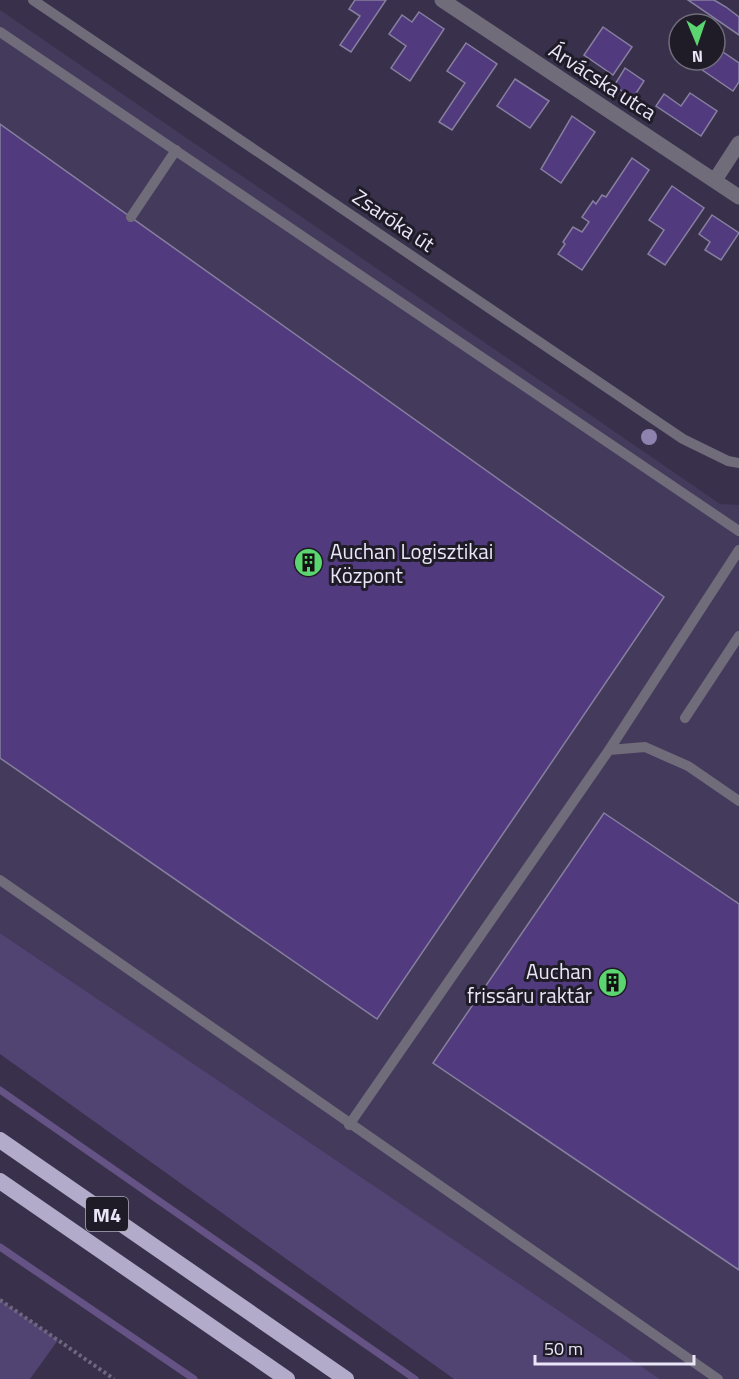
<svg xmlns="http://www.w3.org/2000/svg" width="739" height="1379" font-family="'Titillium Web',sans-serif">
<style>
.built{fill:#443a5c}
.green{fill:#514372}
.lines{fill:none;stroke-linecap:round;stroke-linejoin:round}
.stream{stroke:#665385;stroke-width:7}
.building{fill:#513b7e;stroke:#877f9f;stroke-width:1.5}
.path{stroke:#6f6780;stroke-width:4;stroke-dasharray:3 3;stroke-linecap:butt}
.service{stroke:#706c7a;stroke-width:10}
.minor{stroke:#706c7a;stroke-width:15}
.trunk{stroke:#b3abca;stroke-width:16}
.tree{fill:#8e82ae}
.labels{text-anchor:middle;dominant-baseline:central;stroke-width:6;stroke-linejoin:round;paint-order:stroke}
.shield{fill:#1f1c28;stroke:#ada9b9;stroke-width:1.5}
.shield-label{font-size:20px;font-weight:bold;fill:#eae5f7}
.street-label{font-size:21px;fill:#eae5f7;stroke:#1f1c28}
.poi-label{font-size:21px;fill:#eae5f7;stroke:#1f1c28;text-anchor:start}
</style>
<rect width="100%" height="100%" fill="#39314c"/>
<path class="built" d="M0,10L720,504L739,505V1379H660L0,933Z"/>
<g class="green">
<path d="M0,933L660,1379H454L0,1054Z"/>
<path d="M0,1300L58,1340L30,1379H0Z"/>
</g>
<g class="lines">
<g class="stream">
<path d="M0,1090L415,1379"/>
<path d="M0,1247L194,1379"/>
</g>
</g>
<g class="building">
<path d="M355,0H386L351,52L340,45L360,16L349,9Z"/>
<path d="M688,0H714L726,7L739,17V35Z"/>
<path d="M419,12L444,29L410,81L391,68L406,46L389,34L402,15L412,22Z"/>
<path d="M603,27L632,47L613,75L584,55Z"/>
<path d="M466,43L497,64L452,130L439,122L465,83L447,71Z"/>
<path d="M720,50L739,63V82L733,91L692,63L693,60H715Z"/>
<path d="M625,68L644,81L633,98L614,86Z"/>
<path d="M515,79L549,101L530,128L497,106Z"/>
<path d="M690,93L717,111L701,136L656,106L664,94L681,106Z"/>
<path d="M572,116L595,132L561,183L541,169Z"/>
<path d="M0,124L664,597L377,1019L0,758Z"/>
<path d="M632,158L649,170L582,270L558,254L565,244L563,242L573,227L582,232L589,222L582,217L593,201L596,204L602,195L606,197Z"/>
<path d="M672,186L704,208L665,265L648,254L664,230L649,220Z"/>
<path d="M712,215L739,233L721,260L705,250L710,242L699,234Z"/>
<path d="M604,813L739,904V1270L433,1063Z"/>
</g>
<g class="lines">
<path class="path" d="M0,1300L114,1379"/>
<g class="service">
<path d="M33,0L683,439L728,461L739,463"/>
<path d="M0,32L739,531"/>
<path d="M131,217L176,150"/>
<path d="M685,718L739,636"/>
<path d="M609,750L739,550"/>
<path d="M0,880L718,1379"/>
<path d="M349,1125L609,750L645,747L688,766L739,801"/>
</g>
<g class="minor">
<path d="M442,0L739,197"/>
<path d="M715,180L739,143"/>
</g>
<g class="trunk">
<path d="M0,1140L346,1379"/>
<path d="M0,1181L287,1379"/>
</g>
</g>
<circle class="tree" cx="649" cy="437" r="8"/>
<defs>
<symbol id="building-disc" viewBox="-11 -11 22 22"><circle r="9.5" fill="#5ad56f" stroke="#1f1c28"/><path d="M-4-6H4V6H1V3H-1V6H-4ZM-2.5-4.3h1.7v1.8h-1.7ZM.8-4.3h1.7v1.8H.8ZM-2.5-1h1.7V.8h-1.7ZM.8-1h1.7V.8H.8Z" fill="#111"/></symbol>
</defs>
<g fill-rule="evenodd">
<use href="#building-disc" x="292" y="546" width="33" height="33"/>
<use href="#building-disc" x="596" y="966" width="33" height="33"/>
</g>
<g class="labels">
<rect class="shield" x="86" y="1197" width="42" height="34" rx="4.5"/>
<g class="shield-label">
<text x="107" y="1214">M4</text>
</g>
<g class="street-label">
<text transform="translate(603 81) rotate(33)">Árvácska utca</text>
<text transform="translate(394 220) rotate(34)">Zsaróka út</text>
</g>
<g class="poi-label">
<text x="330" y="551">Auchan Logisztikai<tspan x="330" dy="24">Központ</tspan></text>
<text x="592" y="971" text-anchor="end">Auchan<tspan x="592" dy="24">frissáru raktár</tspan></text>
</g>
</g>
<g transform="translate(697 42) rotate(178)"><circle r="28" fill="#1f1c28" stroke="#706c7b" stroke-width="1.5"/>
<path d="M0-4.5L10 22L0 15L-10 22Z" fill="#5ad56f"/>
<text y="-9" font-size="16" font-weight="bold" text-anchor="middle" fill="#eae5f7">N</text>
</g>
<path d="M535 1355v9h159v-9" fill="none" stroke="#eae5f7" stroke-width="3"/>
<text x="544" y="1355" font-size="18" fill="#eae5f7" stroke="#1f1c28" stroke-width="4.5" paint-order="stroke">50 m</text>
</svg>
